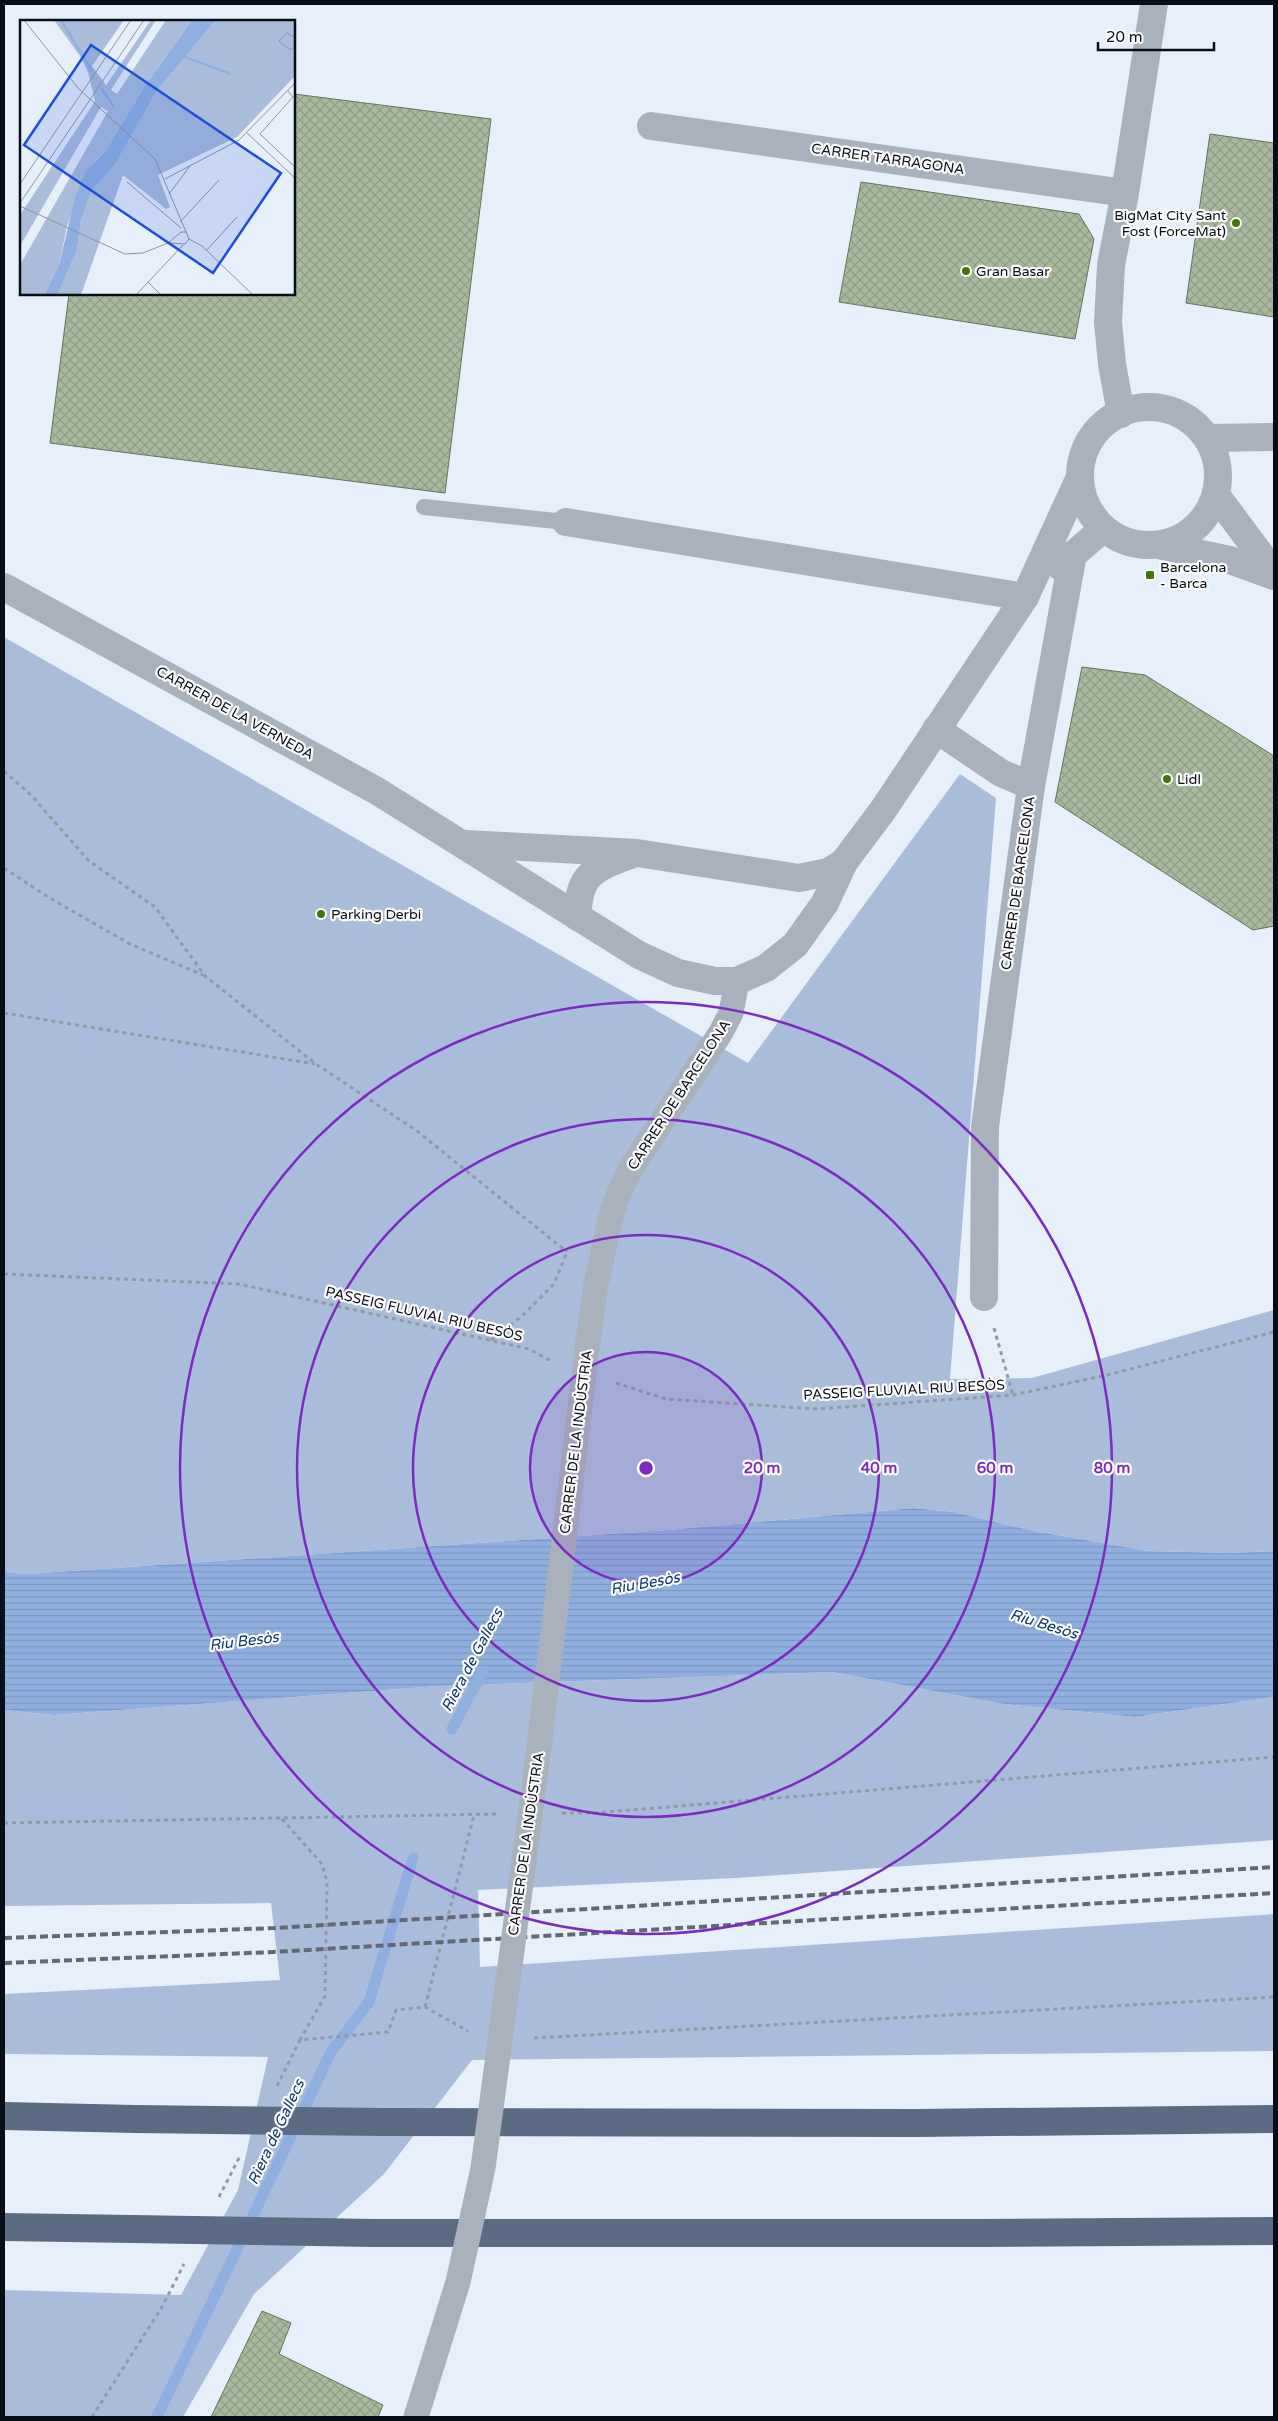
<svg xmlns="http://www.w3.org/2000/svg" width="1278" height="2421" font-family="'Varela Round',sans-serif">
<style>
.green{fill:#a9bdda}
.water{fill:url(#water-rules)}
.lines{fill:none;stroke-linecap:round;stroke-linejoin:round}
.stream{stroke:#8fb0df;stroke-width:11}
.building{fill:url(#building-cross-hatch);stroke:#63745a}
.path{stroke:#9299a4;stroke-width:3;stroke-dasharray:4 4;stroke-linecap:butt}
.service{stroke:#a9b1bd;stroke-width:16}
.pedestrian{stroke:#a9b1bd;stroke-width:25}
.minor{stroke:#a9b1bd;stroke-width:28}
.tertiary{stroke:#a9b1bd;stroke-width:28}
.motorway{stroke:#5a6b83;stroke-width:28}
.rail{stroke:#636974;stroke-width:4;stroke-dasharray:8 4;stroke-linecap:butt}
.pedestrian-bridge{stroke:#a9b1bd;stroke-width:25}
.motorway-bridge{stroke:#5a6b83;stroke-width:28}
.ring{fill:none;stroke:#7b2cbf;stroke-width:2.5}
.poi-dot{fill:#3f770a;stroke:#fcfcfc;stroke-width:2}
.labels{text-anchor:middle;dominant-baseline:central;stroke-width:4.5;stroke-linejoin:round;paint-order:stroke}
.street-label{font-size:14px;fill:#080e17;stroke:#fcfcfc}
.poi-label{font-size:14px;fill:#080e17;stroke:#fcfcfc;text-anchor:start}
.water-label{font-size:15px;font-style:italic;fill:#0d376f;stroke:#fcfcfc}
.inset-river{fill:none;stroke:#8fb0df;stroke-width:2.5}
.inset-road{fill:none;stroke:#8e95a0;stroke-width:1}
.view{fill:#1d4ed8;fill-opacity:0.15;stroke:#1d4ed8;stroke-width:2.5}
.inset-edge{fill:none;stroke:#080e17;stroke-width:2.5}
.centre{fill:#7b2cbf;stroke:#fcfcfc;stroke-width:2.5}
.ring-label{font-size:15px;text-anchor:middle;font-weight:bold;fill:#7b2cbf;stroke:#fcfcfc;stroke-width:4.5;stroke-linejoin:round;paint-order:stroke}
</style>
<defs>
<pattern id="water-rules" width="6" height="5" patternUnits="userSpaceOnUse" patternTransform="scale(1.25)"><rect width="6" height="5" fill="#8fb0df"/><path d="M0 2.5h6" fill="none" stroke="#7a96bf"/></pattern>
<pattern id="building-cross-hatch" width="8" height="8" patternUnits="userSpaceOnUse" patternTransform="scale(1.25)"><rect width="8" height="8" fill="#a8ba9e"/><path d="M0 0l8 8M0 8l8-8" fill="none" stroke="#8f9f87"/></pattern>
</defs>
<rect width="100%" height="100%" fill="#e7effb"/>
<g class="green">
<path d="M4,637L748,1063L960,774L996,798L950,1379L1032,1378L1274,1310V1551L1231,1553L1149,1551L1034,1531L954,1512L914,1508L667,1530L27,1574L4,1572Z"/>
<path d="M832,1672L1003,1704L1135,1717L1274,1697V1840L736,1878L478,1890L480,1967L1274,1914V2051L472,2060L384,2174L254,2294L183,2417H4V2290L181,2295L238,2190L268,2057L4,2054V1994L280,1980L271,1903L4,1906V1710L54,1715L438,1686Z"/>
</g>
<path class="water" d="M914,1508L954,1512L1034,1531L1149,1551L1231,1553L1274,1551V1697L1135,1717L1003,1704L832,1672L438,1686L54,1715L4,1710V1572L27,1574L667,1530Z"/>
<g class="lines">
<g class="stream">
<path d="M452,1729L483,1671"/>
<path d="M157,2417L331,2052L369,2002L413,1858"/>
</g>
</g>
<g class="building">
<path d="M294,94L491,119L445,493L50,443L69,294H294Z"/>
<path d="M1210,134L1274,143V317L1186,303Z"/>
<path d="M861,182L1079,214L1094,239L1075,339L839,302Z"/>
<path d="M1082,667L1145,675L1274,756V926L1253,930L1055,802Z"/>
<path d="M262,2311L291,2323L279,2354L383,2405L378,2417H211Z"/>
</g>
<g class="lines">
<g class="path">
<path d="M4,771L32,796L89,861L155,907L205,976L316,1064L417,1131L567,1252"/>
<path d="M4,868L48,897L130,944L203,975"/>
<path d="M4,1013L315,1064"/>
<path d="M4,1274L239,1284L529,1349L553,1362"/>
<path d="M994,1328L1013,1395"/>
<path d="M491,1340L522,1316L554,1284L567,1252"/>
<path d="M616,1383L666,1399L817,1409L1013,1395L1107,1375L1274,1332"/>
<path d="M562,1813H595L1274,1757"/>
<path d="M282,1819L322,1864L327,1882L325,1996L300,2040"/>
<path d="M4,1823L498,1814"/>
<path d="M425,2007L474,1815"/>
<path d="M534,2038L1274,1997"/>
<path d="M277,2086L300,2040L388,2032L396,2010L425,2007L468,2031"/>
<path d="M219,2197L240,2156"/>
<path d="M92,2417L162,2307L184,2264"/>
</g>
<path class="service" d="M424,507L566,522"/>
<path class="pedestrian" d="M601,1263C607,1229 614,1199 631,1168L720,1034L731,1013L737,981"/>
<g class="minor">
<path d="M651,126L1125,193"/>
<path d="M1207,438L1274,437"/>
<path d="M566,522L1025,597"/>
<path d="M1060,566L1103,529"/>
<path d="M4,587L377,791L639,955L678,973L715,981H737L766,968L795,945L825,903L844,862L883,810L1025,597L1080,477"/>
<path d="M936,729L1001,773L1031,786"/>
<path d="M464,844L637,853L799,878L828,872L844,862"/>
<path d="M578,917C577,875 594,868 630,855"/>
<path d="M984,1297L985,1127L1031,786L1073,554"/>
</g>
<g class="tertiary">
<circle cx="1149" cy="476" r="69"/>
<path d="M1121,414L1112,364L1108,322L1111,265L1125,193L1154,4"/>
<path d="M1216,495L1274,573"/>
<path d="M1158,545L1230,560L1274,576"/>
</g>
<g class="motorway">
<path d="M4,2116L135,2119"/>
<path d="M384,2122L917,2123L1274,2119"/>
<path d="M4,2227L132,2229"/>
<path d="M373,2233H984L1274,2231"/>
</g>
<g class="rail">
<path d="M4,1938L274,1928L1274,1867"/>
<path d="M4,1963L273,1952L1274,1893"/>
</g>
<path class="pedestrian-bridge" d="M416,2417L458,2282L483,2168L538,1756L588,1341L596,1284L601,1263"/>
<g class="motorway-bridge">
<path d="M135,2119L384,2122"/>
<path d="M132,2229L373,2233"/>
</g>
</g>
<circle cx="646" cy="1468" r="116" fill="#7b2cbf" fill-opacity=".12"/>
<g class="ring">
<circle cx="646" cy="1468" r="116"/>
<circle cx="646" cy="1468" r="233"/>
<circle cx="646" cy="1468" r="349"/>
<circle cx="646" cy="1468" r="466"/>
</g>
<g class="poi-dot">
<circle cx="1236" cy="223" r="5"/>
<circle cx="966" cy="271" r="5"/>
<rect x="1145" y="570" width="10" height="10" rx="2.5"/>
<circle cx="1167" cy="779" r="5"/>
<circle cx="321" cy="914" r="5"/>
</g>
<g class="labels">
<g class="street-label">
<text transform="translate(888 159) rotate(8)">CARRER TARRAGONA</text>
<text transform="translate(235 713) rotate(29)">CARRER DE LA VERNEDA</text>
<text transform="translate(1018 883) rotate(-82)">CARRER DE BARCELONA</text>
<text transform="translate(679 1095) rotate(-57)">CARRER DE BARCELONA</text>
<text transform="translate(424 1314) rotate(13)">PASSEIG FLUVIAL RIU BESÒS</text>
<text transform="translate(904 1390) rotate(-3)">PASSEIG FLUVIAL RIU BESÒS</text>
<text transform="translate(576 1442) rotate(-83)">CARRER DE LA INDÚSTRIA</text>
<text transform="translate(526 1844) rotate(-82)">CARRER DE LA INDÚSTRIA</text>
</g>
<g class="poi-label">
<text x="1226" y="215" text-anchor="end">BigMat City Sant<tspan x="1226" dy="16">Fost (ForceMat)</tspan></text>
<text x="976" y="271">Gran Basar</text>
<text x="1160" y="567">Barcelona<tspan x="1160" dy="16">- Barca</tspan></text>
<text x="1177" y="779">Lidl</text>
<text x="331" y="914">Parking Derbi</text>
</g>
<g class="water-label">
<text transform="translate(645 1583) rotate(-10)">Riu Besòs</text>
<text transform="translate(1044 1624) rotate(17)">Riu Besòs</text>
<text transform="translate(244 1641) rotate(-7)">Riu Besòs</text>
<text transform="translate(472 1660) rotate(-62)">Riera de Gallecs</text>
<text transform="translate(276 2132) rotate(-65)">Riera de Gallecs</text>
</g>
</g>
<g transform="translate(20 20)">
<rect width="275" height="275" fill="#e7effb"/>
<path d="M34,0H104L72,46L86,65L131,0H136L91,70L97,74L146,0H172L124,67L86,130L74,142L47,206L39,245L24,275H0V245L88,91L81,87L0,226V195L75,81L68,52L60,36ZM196,0H275V56L217,117L138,155L150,187L146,189L103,155L61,275H38L57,230L61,200L72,170L95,145L136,72Z" fill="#a9bdda"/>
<path d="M172,0H196L136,72L95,145L72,170L61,200L57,230L40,270L38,275H24L39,245L56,174L66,151L86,130L124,67Z" fill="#8fb0df"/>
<path class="inset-river" d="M41,0L73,53M165,37L211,54M81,68L94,87"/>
<path class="inset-road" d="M4,0L58,68L135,139L169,219M275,18L267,13L259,21L270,30L275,27M268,71L273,77L240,114L275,147M227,113L275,158M145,159L219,120L275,63M107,162L161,208M0,164L111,0M149,174L170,146M0,183L124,0M0,186L105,234L123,233L148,223L161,212H167M160,202L199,160M169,219L182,226L233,275M150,223L165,224L169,219M186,231L217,197M128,262L141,275M116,275L163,225"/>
<path class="view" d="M71,25L261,153L193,253L4,125Z"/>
<rect width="275" height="275" class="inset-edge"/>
</g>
<circle cx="646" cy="1468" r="8" class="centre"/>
<g class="ring-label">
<text x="762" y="1473">20 m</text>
<text x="879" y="1473">40 m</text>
<text x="995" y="1473">60 m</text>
<text x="1112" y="1473">80 m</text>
</g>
<rect width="1278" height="2421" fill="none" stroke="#080e17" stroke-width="10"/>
<path d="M1098 42v8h116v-8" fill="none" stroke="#080e17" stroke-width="2.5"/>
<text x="1106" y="42" font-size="15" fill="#080e17" stroke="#fcfcfc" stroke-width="4" paint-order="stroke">20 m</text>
</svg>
